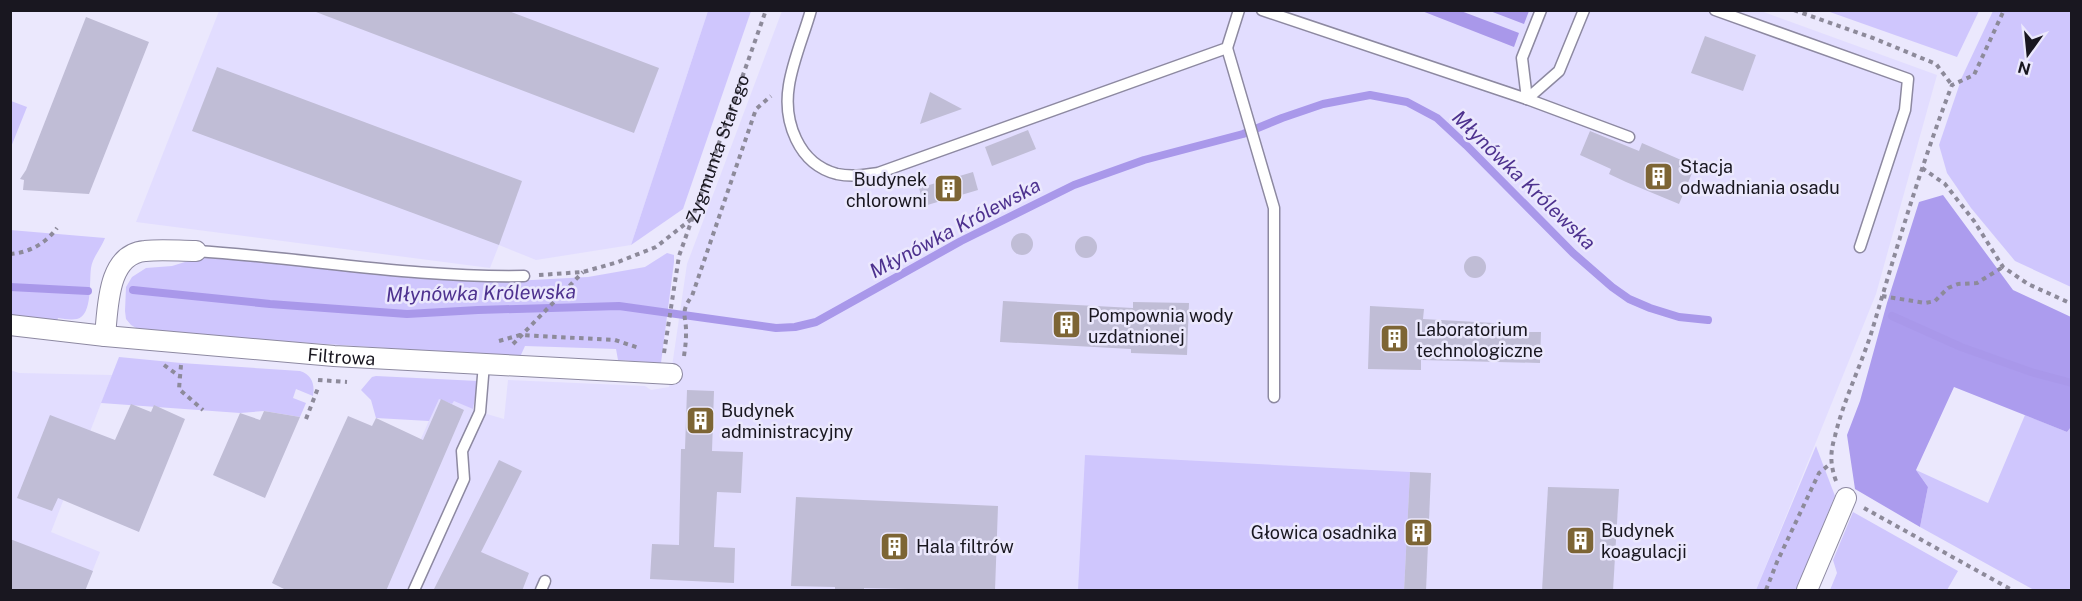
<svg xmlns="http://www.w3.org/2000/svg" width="2082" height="601" font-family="'Public Sans',sans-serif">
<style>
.built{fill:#e2ddff}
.green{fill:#cfc6fd}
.forest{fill:#ac9cee}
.water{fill:#a998ea}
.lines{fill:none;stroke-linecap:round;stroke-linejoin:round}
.stream{stroke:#a998ea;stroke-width:8}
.building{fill:#c0bdd6}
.service-casing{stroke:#8d89a1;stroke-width:13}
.minor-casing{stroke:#8d89a1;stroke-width:22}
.path{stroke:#8d8a9a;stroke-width:4;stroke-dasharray:4.5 4.5;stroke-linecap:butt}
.service{stroke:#fff;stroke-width:10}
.minor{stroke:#fff;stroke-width:20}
.labels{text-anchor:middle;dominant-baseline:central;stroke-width:5;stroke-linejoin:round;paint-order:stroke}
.street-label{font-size:18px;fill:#191720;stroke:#ebe8fd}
.poi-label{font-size:18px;fill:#191720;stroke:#ebe8fd;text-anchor:start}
.water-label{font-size:20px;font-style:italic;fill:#4e328f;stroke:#ebe8fd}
</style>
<rect width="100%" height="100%" fill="#ebe8fd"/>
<g class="built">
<path d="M219,11H708L631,245L536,260L499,245L490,268L136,222Z"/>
<path d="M782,11H1761L1937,75L1876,294L1756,590H354L439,398L452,404L454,400L480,412L504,419L508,380L645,386L651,390L669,387L687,264Z"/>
<path d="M10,370L19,373L112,375L51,532L100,552L85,590H11Z"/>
</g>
<g class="green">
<path d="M708,11H751L683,209L631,245Z"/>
<path d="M1827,11L1979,10V11L1957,57Z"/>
<path d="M1993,11H2071V287L2015,261L1971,208L1947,173L1939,145L1962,77Z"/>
<path d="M11,101L27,107L11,147Z"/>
<path d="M10,230L105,238C101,249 93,256 91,268C89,281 93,315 77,319C71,320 64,319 58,318L56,325L11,316Z"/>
<path d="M667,253L674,255V262L661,363L618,360L616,349L525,346L520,357L143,332L131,325L126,319L125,311L126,287L132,277L146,268L172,266L198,258L250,259L346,271L444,280L513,281L588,277L645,267Z"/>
<path d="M119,357L181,363L300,371C312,375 315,384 313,396L296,389L293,398L306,403L300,417L264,411L240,413L101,403Z"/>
<path d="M376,376L478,381L473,409L454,401L452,404L439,399L429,421L376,418L371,400L361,390L372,377Z"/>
<path d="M2025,415L2067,432L2071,427V590H2034L1920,527L1928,487L1916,470L1988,503Z"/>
<path d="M1816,446L1835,496L1796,590H1756Z"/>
<path d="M1085,455L1410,472L1404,590H1078Z"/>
<path d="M1853,512L1958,571L1947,590H1830L1837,573L1833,560Z"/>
</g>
<path class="forest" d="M1943,195L2013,290L2071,317V427L2067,432L1954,387L1916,470L1928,487L1920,527L1855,489L1847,435L1860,401L1887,303L1919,202Z"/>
<g class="water">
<path d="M1422,11H1461L1519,33L1514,47Z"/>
<path d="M1490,11H1529L1524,24Z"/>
</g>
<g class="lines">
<g class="stream">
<path d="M10,287L88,291"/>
<path d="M133,290L270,304L407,314L478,310L619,306L776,328L795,327L816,322L961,241L1074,185L1144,160L1243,134L1282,118L1323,104L1370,95L1407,102L1437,118L1466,145L1573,253L1612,287L1629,299L1650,308L1679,317L1708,320"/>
<path d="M1892,316L1961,347L2031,372L2072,383"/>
</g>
</g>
<g class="building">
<path d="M316,10H506L659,68L634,133L316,12Z"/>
<path d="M86,17L149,42L89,194L23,190L24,180L20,179L26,170Z"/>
<path d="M1705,36L1756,55L1743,91L1691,73Z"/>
<path d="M217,67L522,181L499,245L192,131Z"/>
<path d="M930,92L962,109L920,124Z"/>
<path d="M1028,130L1036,149L992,166L985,147Z"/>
<path d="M1590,131L1639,151L1642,143L1695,166L1679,204L1626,182L1609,174L1611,169L1580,155Z"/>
<path d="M973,172L978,190L924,206L919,188Z"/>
<circle cx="1022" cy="244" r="11"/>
<circle cx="1086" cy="247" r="11"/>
<circle cx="1475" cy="267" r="11"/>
<path d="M1003,301L1133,308V302L1189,303L1187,355L1131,353V349L1000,342Z"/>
<path d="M1370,306L1424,309L1423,319L1494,323V332H1541L1540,363L1421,360V370L1368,369Z"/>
<path d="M687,390L714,391L712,451L743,452L741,493L717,492L714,547L735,548L734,583L650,579L652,544L679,545L681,449H685Z"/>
<path d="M441,399L464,410L386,591H288L272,583L348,416L372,426L376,418L423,440Z"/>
<path d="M131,404L151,412L154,405L185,419L139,532L58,498L52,511L17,498L50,415L115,440Z"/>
<path d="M264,411L300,417L265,498L213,475L240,413L260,420Z"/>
<path d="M499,460L522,471L481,552L529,573L522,591H433Z"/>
<path d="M1410,472L1431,473L1426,591H1404Z"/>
<path d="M1548,487L1619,489L1613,591H1542Z"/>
<path d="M796,497L998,506L995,591L864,588V591H862L835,589V587L791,586Z"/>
<path d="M10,539L93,571L85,591H10Z"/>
</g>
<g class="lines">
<defs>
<g id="service">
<path d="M811,10C804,35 793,60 789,85C783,121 798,164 837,174C851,177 864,175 878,173L1227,48L1239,10"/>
<path d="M1262,10L1527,99L1629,137"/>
<path d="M1715,10L1908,79L1905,110L1860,247"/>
<path d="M1227,48L1274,208V397"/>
<path d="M1527,99L1559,71L1584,10"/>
<path d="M1527,99L1522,58L1541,10"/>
<path d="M196,251C306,258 414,278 524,276"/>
<path d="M414,590L464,479L462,451L480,412L484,364"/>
<path d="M541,590L545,581"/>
</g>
<g id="minor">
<path id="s2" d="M10,325L105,336L334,356L672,374"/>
<path d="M105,336C108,308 107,254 145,251C162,249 179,251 196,251"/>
<path d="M1807,590L1846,498"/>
</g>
</defs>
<use href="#service" class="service-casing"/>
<use href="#minor" class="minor-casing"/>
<g class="path">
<path d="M1794,10L1873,38L1936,64L1952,85"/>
<path d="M1922,168L1945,184L1974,221L2003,267L2028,284L2072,304"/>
<path d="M10,254C29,253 46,243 57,228"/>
<path d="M539,275L583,272L618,262L656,247L694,217"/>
<path d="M1882,296L1925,303L1935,301L1948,288L1958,284L1977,283L2003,267"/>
<path d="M499,341L520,335L615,340L639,348"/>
<path d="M513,344L583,272"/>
<path id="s1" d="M664,353L679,256L766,10"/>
<path d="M684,356C685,349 686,342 686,335C687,317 679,313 692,296L756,109L771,96"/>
<path d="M164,365L179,376"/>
<path d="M181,365L179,389L203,410"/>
<path d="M318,380L347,382"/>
<path d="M306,419L318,388"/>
<path d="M1836,481C1830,464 1830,453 1835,436C1844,398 1863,362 1874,324C1898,243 1922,163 1952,85L1974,75L2004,10"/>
<path d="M1864,508L2012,590"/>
<path d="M1766,590L1777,562L1819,473L1830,464"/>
</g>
<use href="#service" class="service"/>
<use href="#minor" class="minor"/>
</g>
<defs>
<symbol id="building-square" viewBox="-11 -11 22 22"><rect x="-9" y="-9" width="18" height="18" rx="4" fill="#7d6535" stroke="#ebe8fd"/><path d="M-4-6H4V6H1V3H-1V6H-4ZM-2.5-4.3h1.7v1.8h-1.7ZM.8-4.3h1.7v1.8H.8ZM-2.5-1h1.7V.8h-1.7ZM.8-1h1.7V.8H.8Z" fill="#fff"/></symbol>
</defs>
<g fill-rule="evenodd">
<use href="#building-square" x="1642" y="160" width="33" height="33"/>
<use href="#building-square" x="932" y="172" width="33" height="33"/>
<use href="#building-square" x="1050" y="308" width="33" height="33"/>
<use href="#building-square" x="1378" y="322" width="33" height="33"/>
<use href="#building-square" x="684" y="404" width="33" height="33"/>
<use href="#building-square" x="1402" y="516" width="33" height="33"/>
<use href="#building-square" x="1564" y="524" width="33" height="33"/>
<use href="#building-square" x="878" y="530" width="33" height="33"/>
</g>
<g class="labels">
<g class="street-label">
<text stroke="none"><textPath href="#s1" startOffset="212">Zygmunta Starego</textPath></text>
<text stroke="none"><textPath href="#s2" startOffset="333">Filtrowa</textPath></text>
</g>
<g class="poi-label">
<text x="1680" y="166">Stacja<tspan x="1680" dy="21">odwadniania osadu</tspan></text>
<text x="927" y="179" text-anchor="end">Budynek<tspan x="927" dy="21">chlorowni</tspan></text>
<text x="1088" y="315">Pompownia wody<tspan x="1088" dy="21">uzdatnionej</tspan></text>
<text x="1416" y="329">Laboratorium<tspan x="1416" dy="21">technologiczne</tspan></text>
<text x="721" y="410">Budynek<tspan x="721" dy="21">administracyjny</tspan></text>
<text x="1601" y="530">Budynek<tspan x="1601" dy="21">koagulacji</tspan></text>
<text x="1397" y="532" text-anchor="end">Głowica osadnika</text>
<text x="916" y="546">Hala filtrów</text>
</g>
<g class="water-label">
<text transform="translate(1524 180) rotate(44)">Młynówka Królewska</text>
<text transform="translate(955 228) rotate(-28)">Młynówka Królewska</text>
<text transform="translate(481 293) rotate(-1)">Młynówka Królewska</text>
</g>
</g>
<rect width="2082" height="601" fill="none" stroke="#191720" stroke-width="24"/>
<g transform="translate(2028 54) rotate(195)" stroke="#ebe8fd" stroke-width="4.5" paint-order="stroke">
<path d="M0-4.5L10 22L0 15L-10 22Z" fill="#191720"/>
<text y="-9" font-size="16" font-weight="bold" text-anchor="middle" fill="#191720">N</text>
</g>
</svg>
